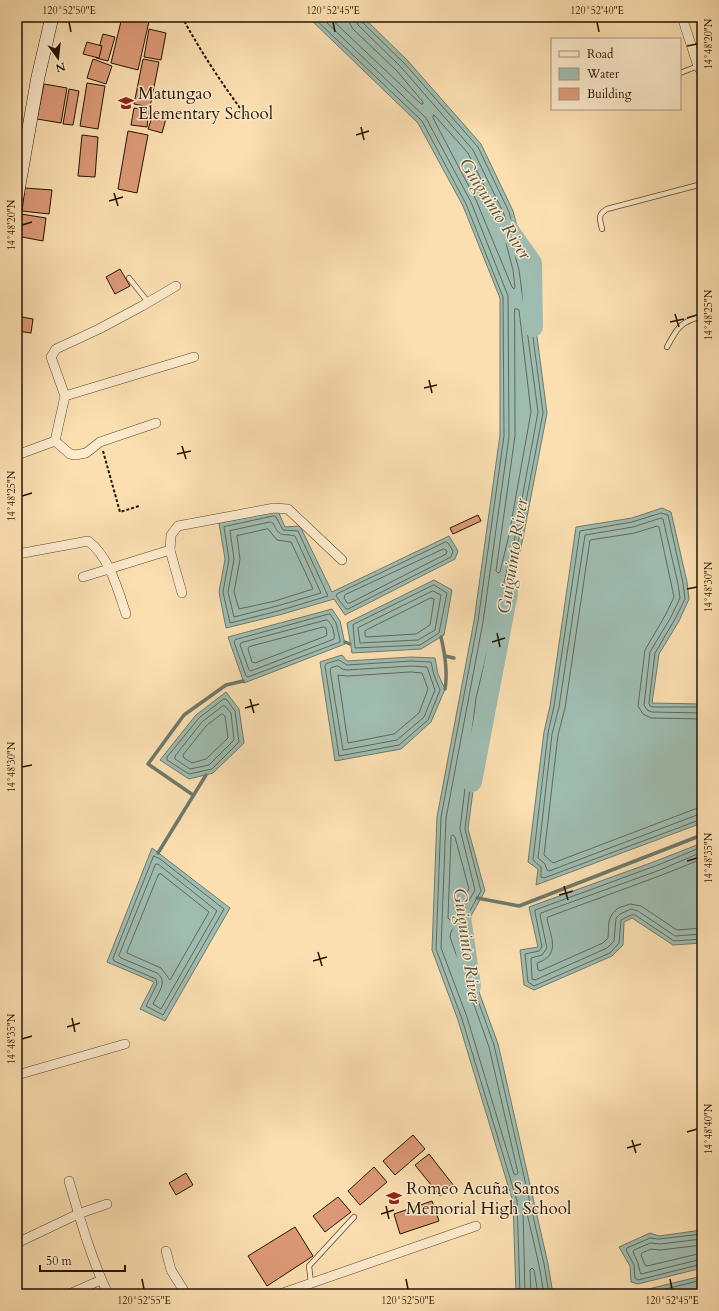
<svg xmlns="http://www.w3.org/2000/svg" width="719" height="1311" font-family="Cardo,serif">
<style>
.water{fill:#9fbcb1;stroke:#6e796a}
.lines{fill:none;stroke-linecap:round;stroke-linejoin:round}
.shore{stroke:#626858;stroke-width:1}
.stream{stroke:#6e796a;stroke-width:3.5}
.river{stroke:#9fbcb1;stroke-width:20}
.building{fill:#dc9977;stroke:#241400}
.service-casing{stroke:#5a472c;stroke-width:6}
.minor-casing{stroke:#5a472c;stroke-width:10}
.secondary-casing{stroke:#241400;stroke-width:14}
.path{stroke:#241400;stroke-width:2;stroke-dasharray:3 2;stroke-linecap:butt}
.service{stroke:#fceacc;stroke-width:4.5}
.minor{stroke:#fceacc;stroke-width:9}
.secondary{stroke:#fceacc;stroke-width:13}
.ticks{fill:none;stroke:#241400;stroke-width:1.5}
.labels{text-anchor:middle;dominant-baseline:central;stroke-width:3;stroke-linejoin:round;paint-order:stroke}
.poi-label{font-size:17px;fill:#241400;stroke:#fceacc;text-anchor:start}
.water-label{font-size:18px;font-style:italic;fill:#4f4f3e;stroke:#fceacc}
.neatline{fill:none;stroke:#241400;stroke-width:1.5}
.ticks-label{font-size:10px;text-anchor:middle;fill:#241400}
</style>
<rect width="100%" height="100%" fill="#fbdfb1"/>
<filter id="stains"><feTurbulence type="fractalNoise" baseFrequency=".005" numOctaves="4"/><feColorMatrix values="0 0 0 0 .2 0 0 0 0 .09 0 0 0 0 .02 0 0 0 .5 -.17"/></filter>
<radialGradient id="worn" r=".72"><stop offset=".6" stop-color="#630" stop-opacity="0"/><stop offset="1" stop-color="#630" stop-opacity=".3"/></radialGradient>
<g class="water">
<path d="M308,17H363L408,61L481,144L513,211L528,268L547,413L523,538L485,699L468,829L485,891L459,937L498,1044L548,1264L553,1294H516L513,1202L458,1020L432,950L437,817L474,621L500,435V298L463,206L418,123Z"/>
<path d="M662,508L671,512L687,582L689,599L679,621L659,654L652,703L702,704V823L536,885L538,869L528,862L544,732L550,706L576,527L632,518Z"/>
<path d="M278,511L285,527L300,526L332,592L449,536L458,551L455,559L345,615L334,599L279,615L226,628L219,592L225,559L219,523Z"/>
<path d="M434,580L452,590L444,635L421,649L352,653L347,623Z"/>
<path d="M332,609L340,621L345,644L244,683L228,637Z"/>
<path d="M342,655L347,661L411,657L435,658L438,674L445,689L431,722L401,749L335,761L320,662Z"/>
<path d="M226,692L239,709L244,743L213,773L189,779L160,760L196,715Z"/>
<path d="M702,843V943L673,945L632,918L624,922L623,945L612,956L534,990L524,985L520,950L538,947L529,907L656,861Z"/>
<path d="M152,848L230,908L165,1021L140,1009L154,982L107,962Z"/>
<path d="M702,1230V1268L638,1284L631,1282L630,1266L619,1247L650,1233L659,1236Z"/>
<path d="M702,1276V1294H639L640,1291Z"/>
</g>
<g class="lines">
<g class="shore">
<path d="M313,17L422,121L466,204L503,297L504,436L478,621L441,817L436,949L462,1019L517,1201L520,1294"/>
<path d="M321,17L426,118L471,202L508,296L509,437L483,622L446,818L441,948L467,1017L514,1174L516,1175L518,1173L489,1047L450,937L451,932L475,890L460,829L476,698L515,537L538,412L519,270L504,214L473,150L401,67L358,25L355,17"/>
<path d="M329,17L421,104H423V102L397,71L353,29L350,24L349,17"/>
<path d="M360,17L361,21L405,64L478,147L509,212L524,269L543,413L519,538L481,698L465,829L481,891L455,937L494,1045L544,1264L549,1294"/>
<path d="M434,115L468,153L499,216L513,270L515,287L514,289L512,287L476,200L433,118Z"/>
<path d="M515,309H517L519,310L531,412L509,535L500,572L498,573L496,571L515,436Z"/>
<path d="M274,516L276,517L283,530L298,531L328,596L278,611L230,623L223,592L229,559L224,527Z"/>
<path d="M271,522L273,523C280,538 281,533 295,536L321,593L277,606L234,617L228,592L234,559L230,531Z"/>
<path d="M268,529L277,540L291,542L313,589L275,601L239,609L234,592L240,559L237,536Z"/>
<path d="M446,542L448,543L453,551L451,557L348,609H346L336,596L337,594Z"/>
<path d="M444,549L447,551L446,554L350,603H347L344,598L345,595Z"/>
<path d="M434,585L447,593L439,633L420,645L355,648L353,625Z"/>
<path d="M433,591L441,595L435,630L418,640L360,643L358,628Z"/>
<path d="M431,598L434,599V600L430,625L416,634L366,637L365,636V631Z"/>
<path d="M330,614L336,623L340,640V642L248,677L246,676L234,642L235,640Z"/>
<path d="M327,620C332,623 335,633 334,639L251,671L249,670L240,645L241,643Z"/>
<path d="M324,627L326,628L327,634L326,636L255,663L252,662L248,649L249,647Z"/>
<path d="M339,660L347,665L411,661L431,662L434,675L440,690L428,720L399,745L339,756L325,666L326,664Z"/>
<path d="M338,666L342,669L347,670L411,666L427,667L435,690L424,717L397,740L343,750L330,670L331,668Z"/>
<path d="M411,672L422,673L428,689L419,713L394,734L348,743L338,675L347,676Z"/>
<path d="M224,699H226L235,711L239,742L212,769L189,774L167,760V757L199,718Z"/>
<path d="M223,706H225L231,713L234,740L209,765L190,769L175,759V756L202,722Z"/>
<path d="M702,707H653L650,706L649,703L655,653L675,619L685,599L683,583L668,515L661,513L632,522L580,531L554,706L548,733L533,860L541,867V877L544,878L702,819"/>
<path d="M702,713L652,712L647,710L644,705L650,652L671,617L680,598L678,584L663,519L661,518L633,527L585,535L559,707L552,734L538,858L545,864L547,870L549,871L697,815L702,814"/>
<path d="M222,714L225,716L228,738L206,759L192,763L184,758L183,755L206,726Z"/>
<path d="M702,719L651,718L643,714L638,706L645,650L666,614L674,597L659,527L657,526L635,533L590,540L565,708L558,735L544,855L553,863L695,809L702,808"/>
<path d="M453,835L455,837L469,889L452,919L450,920L448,918L451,837Z"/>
<path d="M702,847L658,865L535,910V912L542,947L539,951L525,954L528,982L534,986L610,953L619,943L621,920L631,915H635L674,941L702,939"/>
<path d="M702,852L660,870L541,913L540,915L547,948L542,955L531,958L532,979L535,980L607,948L614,941L616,918L620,914L631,909L638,911L675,936L702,934"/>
<path d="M154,856L160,859L224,909L163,1015L146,1006L157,984L156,979L114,961L113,959Z"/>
<path d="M702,859L662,875L548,917L547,919C551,937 561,955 537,963L538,970L540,971L603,943L608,938L609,921L612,914L618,908L630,904L641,906L677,930L702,928"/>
<path d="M156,864H158L217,911L161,1009L153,1004C157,994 169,982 157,973L121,958L119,956Z"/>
<path d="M159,874H161L209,912L170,980L161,968L127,953Z"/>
<path d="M702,1234L659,1239L650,1238L627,1248L626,1250L634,1265L635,1278L638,1280L702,1264"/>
<path d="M702,1239L660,1244L650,1243L634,1250L633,1252L638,1263L640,1272L641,1274L702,1259"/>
<path d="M702,1245L660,1250L651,1249L642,1253L641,1255L645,1265L647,1266L702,1253"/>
<path d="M525,1294L523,1210L524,1208L526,1209L539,1265L544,1294"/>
<path d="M531,1294L530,1270L532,1268L534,1270L538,1294"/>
<path d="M645,1294L702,1280"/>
</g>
<g class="stream">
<path d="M441,637C445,654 448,672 445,689"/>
<path d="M345,642L350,644"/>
<path d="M445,656L454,658"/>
<path d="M193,795L148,764L184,715L226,685L243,681"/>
<path d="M158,853L206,775"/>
<path d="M477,898L519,906L702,835"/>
</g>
<g class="river">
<path d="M508,229L532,263L533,327"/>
<path d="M472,782L508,593"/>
<path d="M459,903L471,986"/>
</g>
</g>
<g class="building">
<path d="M122,17H150L138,70L111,63Z"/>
<path d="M149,29L166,33L161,60L144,57Z"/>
<path d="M103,34L115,37L108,61L96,58Z"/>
<path d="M87,42L102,46L99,58L83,54Z"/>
<path d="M93,59L112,66L106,84L87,78Z"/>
<path d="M143,59L159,62L150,107L134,104Z"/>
<path d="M87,83L105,86L98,129L80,126Z"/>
<path d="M44,84L67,88L61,123L37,119Z"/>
<path d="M69,89L79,91L73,125L63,124Z"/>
<path d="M134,108L149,110L147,127L131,125Z"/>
<path d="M154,111L167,115L162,133L148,129Z"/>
<path d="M128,131L148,135L137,193L118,189Z"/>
<path d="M82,135L98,137L95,177L78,176Z"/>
<path d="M25,188L52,190L49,214L22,211Z"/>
<path d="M21,214L46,218L43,241L17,236Z"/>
<path d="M120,269L130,286L115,294L106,277Z"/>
<path d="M17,316L33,319L31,333L17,331Z"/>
<path d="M478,515L481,521L453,534L450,528Z"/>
<path d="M413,1135L425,1149L395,1175L383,1161Z"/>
<path d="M429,1154L454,1186L440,1196L415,1165Z"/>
<path d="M374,1167L387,1182L360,1205L348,1191Z"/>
<path d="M186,1173L193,1185L176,1195L169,1183Z"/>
<path d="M338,1197L351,1212L325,1232L313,1216Z"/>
<path d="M432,1201L439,1221L400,1234L394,1214Z"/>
<path d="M295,1227L313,1256L267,1286L248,1256Z"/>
</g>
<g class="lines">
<defs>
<g id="service">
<path d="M680,73L698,66"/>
<path d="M602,229C600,219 597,215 607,209L702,184"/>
<path d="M129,278L148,302"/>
<path d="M667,347C677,328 680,322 702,316"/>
<path d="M311,1283L309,1266L354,1217"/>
</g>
<g id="minor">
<path d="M682,17L698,66L702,73"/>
<path d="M65,396L194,357"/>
<path d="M55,441L70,454L75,455L86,453L100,442L156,423"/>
<path d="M17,455L55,441L65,396L51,357L56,349L99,329L142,306L176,286"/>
<path d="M17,544L18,554L88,541C109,556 118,590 126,614"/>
<path d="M170,550L171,535L178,526L274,508L288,509L342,560"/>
<path d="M83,577L170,550L182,593"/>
<path d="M17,1075L125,1044"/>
<path d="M69,1181C80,1219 91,1258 108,1294"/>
<path d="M17,1243L78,1214L107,1204"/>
<path d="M166,1251L171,1270L186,1294"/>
<path d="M69,1294L101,1280"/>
<path d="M280,1294L476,1226"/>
</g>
<path id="secondary" d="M17,196L38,77L52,17"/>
</defs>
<use href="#service" class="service-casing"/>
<use href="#minor" class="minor-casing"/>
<use href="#secondary" class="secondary-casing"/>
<g class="path">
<path d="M182,17C201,52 222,84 246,116"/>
<path d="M103,451L120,512L139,506"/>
</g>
<use href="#service" class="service"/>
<use href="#minor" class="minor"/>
<use href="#secondary" class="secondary"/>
</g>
<path class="ticks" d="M69,22L71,32M333,22L335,32M597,22L599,32M687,46L697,44M361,127L364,140M356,135L369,131M114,193L118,206M109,201L123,197M22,225L32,222M675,314L679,327M687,318L697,315M670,322L684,319M429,380L432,393M424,388L437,385M182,446L186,459M177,454L191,451M22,496L32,493M687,589L697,587M497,633L500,647M492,642L505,638M250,699L254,713M245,708L259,704M22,767L32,765M687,861L697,858M564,886L568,900M559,895L573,891M318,952L322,966M313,961L327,957M72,1018L75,1032M67,1027L80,1023M22,1039L32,1036M687,1132L697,1129M632,1140L636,1153M627,1148L641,1144M386,1206L389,1219M381,1214L394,1210M142,1279L144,1289M406,1279L408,1289M670,1279L672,1289"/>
<defs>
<symbol id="school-bare" viewBox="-9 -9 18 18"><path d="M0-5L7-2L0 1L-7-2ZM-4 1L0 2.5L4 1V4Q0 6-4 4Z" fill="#8f2418" stroke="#fceacc" stroke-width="2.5" paint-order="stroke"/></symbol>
</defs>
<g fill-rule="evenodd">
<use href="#school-bare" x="115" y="92" width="22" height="22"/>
<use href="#school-bare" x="383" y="1187" width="22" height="22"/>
</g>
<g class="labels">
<g class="poi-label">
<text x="138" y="93">Matungao<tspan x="138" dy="20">Elementary School</tspan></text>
<text x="406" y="1188">Romeo Acuña Santos<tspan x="406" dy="20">Memorial High School</tspan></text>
</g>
<g class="water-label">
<text transform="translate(495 209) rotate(57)">Guiguinto River</text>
<text transform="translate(513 556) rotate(-81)">Guiguinto River</text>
<text transform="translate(467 946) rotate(82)">Guiguinto River</text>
</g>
</g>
<rect width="719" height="1311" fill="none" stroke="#fbdfb1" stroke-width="44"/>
<rect x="551" y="38" width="130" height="72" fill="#fceacc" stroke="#a6947a"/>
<rect x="559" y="51" width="20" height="6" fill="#fceacc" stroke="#a6947a"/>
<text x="587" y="58" font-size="12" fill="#241400">Road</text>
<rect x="559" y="68" width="20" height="12" fill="#9fbcb1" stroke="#a6947a"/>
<text x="587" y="78" font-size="12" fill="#241400">Water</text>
<rect x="559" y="88" width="20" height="12" fill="#dc9977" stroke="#a6947a"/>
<text x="587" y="98" font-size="12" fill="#241400">Building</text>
<g transform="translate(58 58) rotate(165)" stroke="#fceacc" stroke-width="3" paint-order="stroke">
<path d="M0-3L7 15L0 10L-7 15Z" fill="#241400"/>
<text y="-6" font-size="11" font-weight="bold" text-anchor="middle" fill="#241400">N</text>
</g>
<path d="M40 1265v6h85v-6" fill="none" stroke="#241400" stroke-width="2"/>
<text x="46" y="1265" font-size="12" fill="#241400" stroke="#fceacc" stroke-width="3" paint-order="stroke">50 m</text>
<rect x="22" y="22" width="675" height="1267" class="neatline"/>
<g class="ticks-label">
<text x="69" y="14">120°52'50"E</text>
<text x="333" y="14">120°52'45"E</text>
<text x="597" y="14">120°52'40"E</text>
<text transform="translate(708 44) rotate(-90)" y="4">14°48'20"N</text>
<text transform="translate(11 225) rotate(-90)" y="4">14°48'20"N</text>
<text transform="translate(708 315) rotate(-90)" y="4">14°48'25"N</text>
<text transform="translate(11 496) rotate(-90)" y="4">14°48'25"N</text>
<text transform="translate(708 587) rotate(-90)" y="4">14°48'30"N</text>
<text transform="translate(11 767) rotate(-90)" y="4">14°48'30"N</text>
<text transform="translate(708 858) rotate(-90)" y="4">14°48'35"N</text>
<text transform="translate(11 1039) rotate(-90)" y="4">14°48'35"N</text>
<text transform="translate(708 1129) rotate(-90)" y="4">14°48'40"N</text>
<text x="144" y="1304">120°52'55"E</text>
<text x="408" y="1304">120°52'50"E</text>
<text x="672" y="1304">120°52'45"E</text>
</g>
<rect width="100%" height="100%" filter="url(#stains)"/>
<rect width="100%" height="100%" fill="url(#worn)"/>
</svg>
